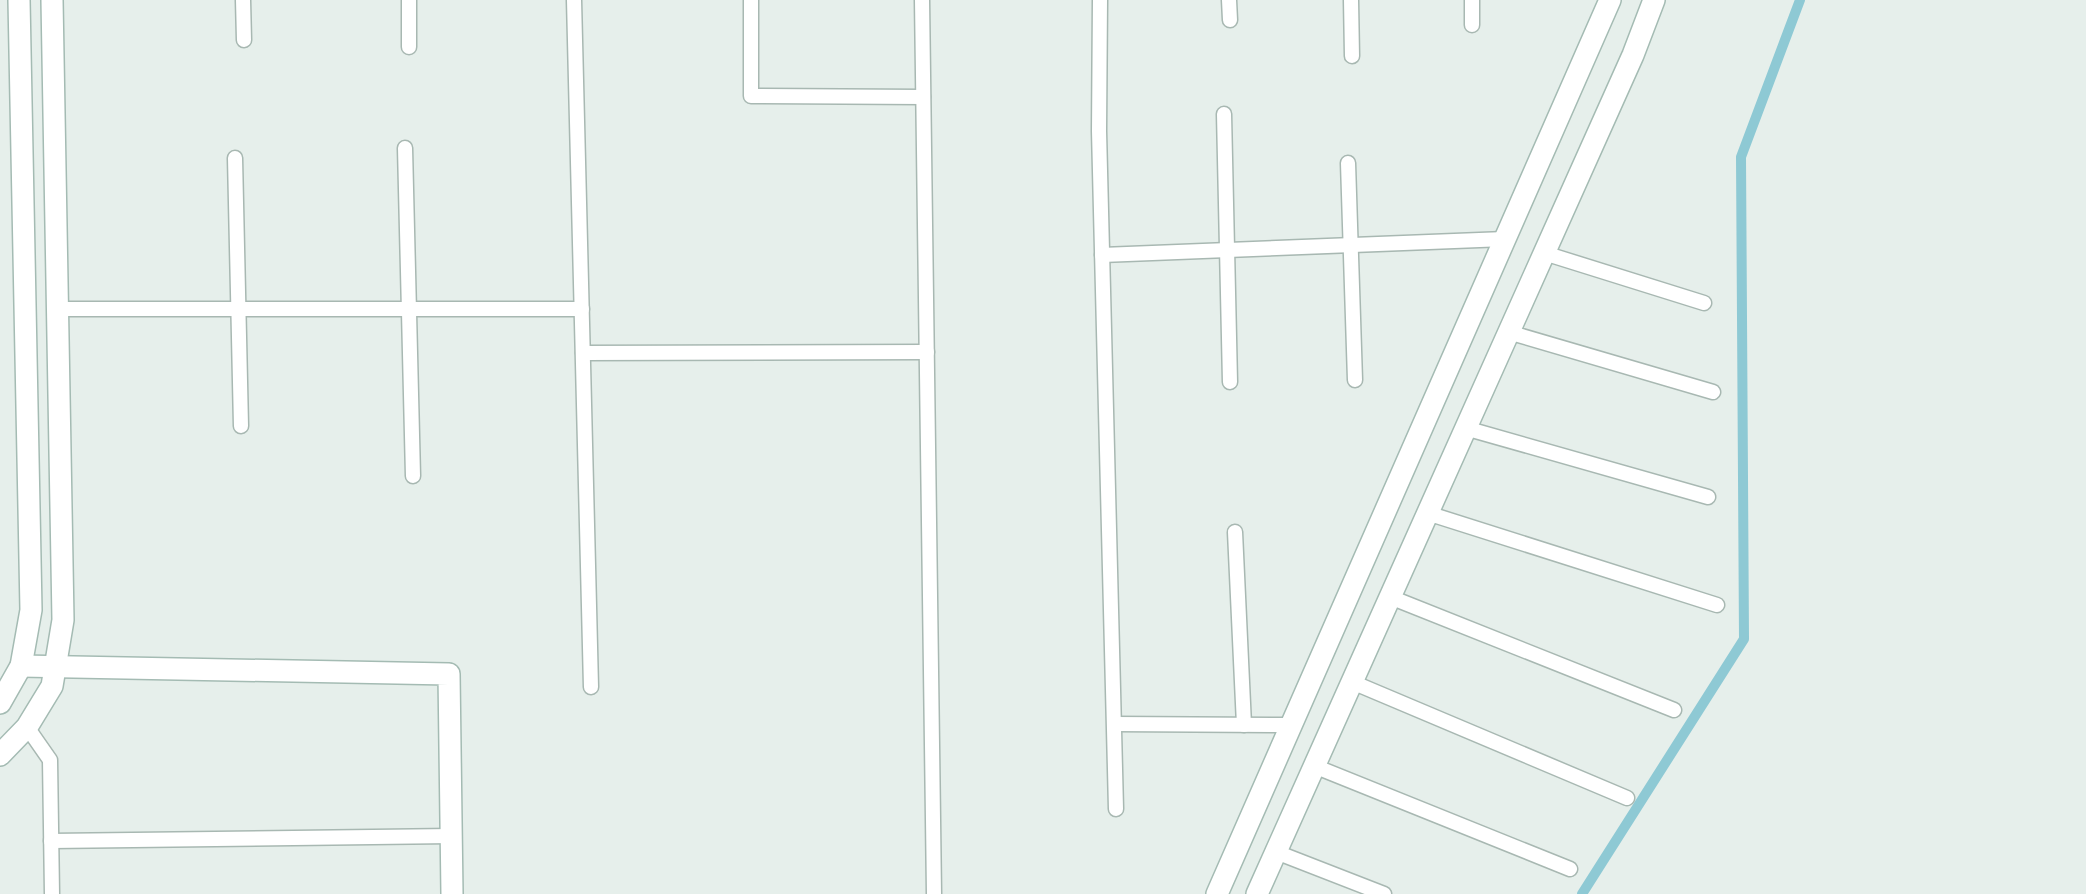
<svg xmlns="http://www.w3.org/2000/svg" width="2086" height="894" font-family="Manrope,sans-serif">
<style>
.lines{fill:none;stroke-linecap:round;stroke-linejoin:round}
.stream{stroke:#8ec9d4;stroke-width:10}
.lane-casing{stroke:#a8b8b2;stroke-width:17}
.secondary-casing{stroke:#a4bbb3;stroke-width:24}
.lane{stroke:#fff;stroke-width:14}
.secondary{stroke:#fff;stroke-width:21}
</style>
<rect width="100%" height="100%" fill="#e6efeb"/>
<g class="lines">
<path class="stream" d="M1582,894L1744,639L1741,157L1800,0"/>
<defs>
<g id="lane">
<path d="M243,0L244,40"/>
<path d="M574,0L591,687"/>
<path d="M751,0V96L923,97"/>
<path d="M922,0L934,894"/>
<path d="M1100,0L1099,131L1116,809"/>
<path d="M1229,0L1230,20"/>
<path d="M1351,0L1352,56"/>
<path d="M1472,0V25"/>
<path d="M409,47V0"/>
<path d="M1224,114L1230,382"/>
<path d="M405,148L413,476"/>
<path d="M235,158L241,426"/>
<path d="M1348,163L1355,380"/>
<path d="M1544,253L1704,303"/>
<path d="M1102,255L1505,239"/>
<path d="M58,309H582"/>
<path d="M1508,332L1713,392"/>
<path d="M583,353L927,352"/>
<path d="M1465,428L1708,497"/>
<path d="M1427,513L1717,605"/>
<path d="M1235,532L1244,725"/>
<path d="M1390,597L1674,710"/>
<path d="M1352,682L1627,798"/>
<path d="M1115,724L1291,725"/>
<path d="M27,727L50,760L52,894"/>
<path d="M1314,766L1570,869"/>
<path d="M51,841L452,836"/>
<path d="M1276,852L1384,894"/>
</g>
<g id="secondary">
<path d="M21,666L449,674L452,894"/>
<path d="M0,703L21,666L31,610L19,0"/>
<path d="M0,755L27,727L52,686L63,620L52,0"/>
<path d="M1217,894L1610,0"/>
<path d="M1257,894L1633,55L1654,0"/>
</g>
</defs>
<use href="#lane" class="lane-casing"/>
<use href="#secondary" class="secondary-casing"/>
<use href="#lane" class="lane"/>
<use href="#secondary" class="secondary"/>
</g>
</svg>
